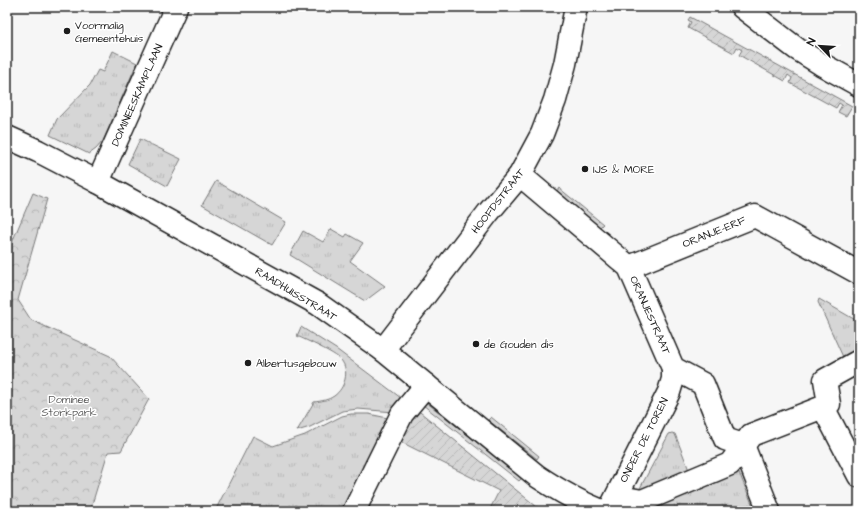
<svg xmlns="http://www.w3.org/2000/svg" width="866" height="518" font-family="'Architects Daughter',sans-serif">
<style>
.grass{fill:url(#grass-tufts);stroke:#797979}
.forest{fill:url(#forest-crowns);stroke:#797979}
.garden{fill:url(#garden-furrows);stroke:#797979}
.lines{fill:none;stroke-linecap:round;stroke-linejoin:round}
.street-casing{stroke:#1c1c1c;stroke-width:25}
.secondary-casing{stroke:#1c1c1c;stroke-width:25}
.street{stroke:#fff;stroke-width:22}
.secondary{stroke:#fff;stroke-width:22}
.poi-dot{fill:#1c1c1c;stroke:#fff;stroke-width:1.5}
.labels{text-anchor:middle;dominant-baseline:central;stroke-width:3;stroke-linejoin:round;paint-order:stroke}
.poi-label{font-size:11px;fill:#1c1c1c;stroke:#fff;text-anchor:start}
.street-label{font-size:11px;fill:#1c1c1c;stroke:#fff}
.park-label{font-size:11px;fill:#5d5d5d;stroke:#fff}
</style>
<defs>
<pattern id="grass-tufts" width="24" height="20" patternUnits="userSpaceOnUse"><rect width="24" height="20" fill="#d6d6d6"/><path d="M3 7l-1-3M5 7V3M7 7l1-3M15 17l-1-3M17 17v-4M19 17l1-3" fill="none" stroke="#b7b7b7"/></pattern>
<pattern id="forest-crowns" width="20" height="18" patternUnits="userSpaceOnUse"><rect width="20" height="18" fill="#d6d6d6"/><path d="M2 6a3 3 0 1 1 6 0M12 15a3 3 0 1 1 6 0" fill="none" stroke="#b7b7b7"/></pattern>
<pattern id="garden-furrows" width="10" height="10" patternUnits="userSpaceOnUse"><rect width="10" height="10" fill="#d6d6d6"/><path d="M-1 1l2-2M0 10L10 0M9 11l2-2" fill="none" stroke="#b7b7b7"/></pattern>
</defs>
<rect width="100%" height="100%" fill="#f6f6f6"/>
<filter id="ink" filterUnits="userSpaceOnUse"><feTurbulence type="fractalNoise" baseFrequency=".025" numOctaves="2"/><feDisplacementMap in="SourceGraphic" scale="8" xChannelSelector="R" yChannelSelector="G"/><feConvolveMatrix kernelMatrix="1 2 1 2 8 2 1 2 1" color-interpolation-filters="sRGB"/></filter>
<g filter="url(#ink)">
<g class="grass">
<path d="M113,51L137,63L103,141L96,149L89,154L50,135L57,119L90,85L98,70L103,72Z"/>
<path d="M140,139L181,159L167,186L128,164Z"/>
<path d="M216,181L286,222L272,245L202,205Z"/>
<path d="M559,188L603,224L600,227L557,191Z"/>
<path d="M331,229L345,237L347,234L363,243L350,261L385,286L365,301L290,255L303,231L323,242Z"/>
<path d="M819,299L859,322V349L843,357L818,302Z"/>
<path d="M301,327L336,349L401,398L394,412L358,409L342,411L310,427L297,431L314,402C322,401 328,400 334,396C345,388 350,371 341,360C335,353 306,340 297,336Z"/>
<path d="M426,402L522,478L519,481L423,405Z"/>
<path d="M351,414H369L392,419L345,511H215L253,436L273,446L305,435L342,416Z"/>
<path d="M491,417L539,456L537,459L488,420Z"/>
<path d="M672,433L675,434L689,470L643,495L639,490L669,434Z"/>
<path d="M738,470L755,511H659L652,509Z"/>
</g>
<path class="forest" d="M33,193L47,199L18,300L31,320L110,356L149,399L121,451L108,452L90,511H7V254Z"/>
<g class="garden">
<path d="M690,17L852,106L846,116L838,112L842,105L839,103L836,108L790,83L792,78L788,75L785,81L739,55L742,50L737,47L734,53L688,28L691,22L688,20Z"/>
<path d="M415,408L542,511H495L490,509L499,491L399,441Z"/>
</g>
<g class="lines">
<defs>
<g id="street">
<path d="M742,7L797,49L821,64L859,85"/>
<path d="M520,175L629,267L673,368L703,384L725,439L743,445L769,511"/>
<path d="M98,182L176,7"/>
<path d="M629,267L755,216L859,273"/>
<path d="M383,350L488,213L520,175L542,134L555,100L565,64L576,7"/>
<path d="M859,361L825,380L829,404L823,407L859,476"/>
<path d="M631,499L642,501L730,464L751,435L823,407"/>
<path d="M354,511L402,414L426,385"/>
<path d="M609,511L669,392L673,379V368"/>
</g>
<path id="secondary" d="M7,137L38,151L98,182L318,304L383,350L537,476C558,490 578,502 602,511"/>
</defs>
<use href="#street" class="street-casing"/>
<use href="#secondary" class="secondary-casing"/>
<use href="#street" class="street"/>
<use href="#secondary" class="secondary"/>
</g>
</g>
<g class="poi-dot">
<circle cx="67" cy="31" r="4"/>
<circle cx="585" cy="169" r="4"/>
<circle cx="476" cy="344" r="4"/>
<circle cx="248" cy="363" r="4"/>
</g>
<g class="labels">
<g class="poi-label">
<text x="75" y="25">Voormalig<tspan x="75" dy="13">Gemeentehuis</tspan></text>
<text x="593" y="169">IJS &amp; MORE</text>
<text x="484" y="344">de Gouden dis</text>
<text x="256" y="363">Albertusgebouw</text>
</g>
<g class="street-label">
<text transform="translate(137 95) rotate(-66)">DOMINEESKAMPLAAN</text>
<text transform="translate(498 201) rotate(-52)">HOOFDSTRAAT</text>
<text transform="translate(714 232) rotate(-22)">ORANJE-ERF</text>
<text transform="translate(296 294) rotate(31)">RAADHUISSTRAAT</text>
<text transform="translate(650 315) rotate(66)">ORANJESTRAAT</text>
<text transform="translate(644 440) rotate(-63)">ONDER DE TOREN</text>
</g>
<g class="park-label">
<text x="69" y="399">Dominee<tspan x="69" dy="13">Storkpark</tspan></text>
</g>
</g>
<rect width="866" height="518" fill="none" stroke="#fff" stroke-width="24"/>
<rect x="12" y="12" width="842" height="494" fill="none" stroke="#1c1c1c" stroke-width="1.5" filter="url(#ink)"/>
<g transform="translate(820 46) rotate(295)" stroke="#ffffff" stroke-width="3" paint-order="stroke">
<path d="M0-3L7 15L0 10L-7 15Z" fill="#1c1c1c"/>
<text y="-6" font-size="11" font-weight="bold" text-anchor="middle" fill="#1c1c1c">N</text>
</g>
</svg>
